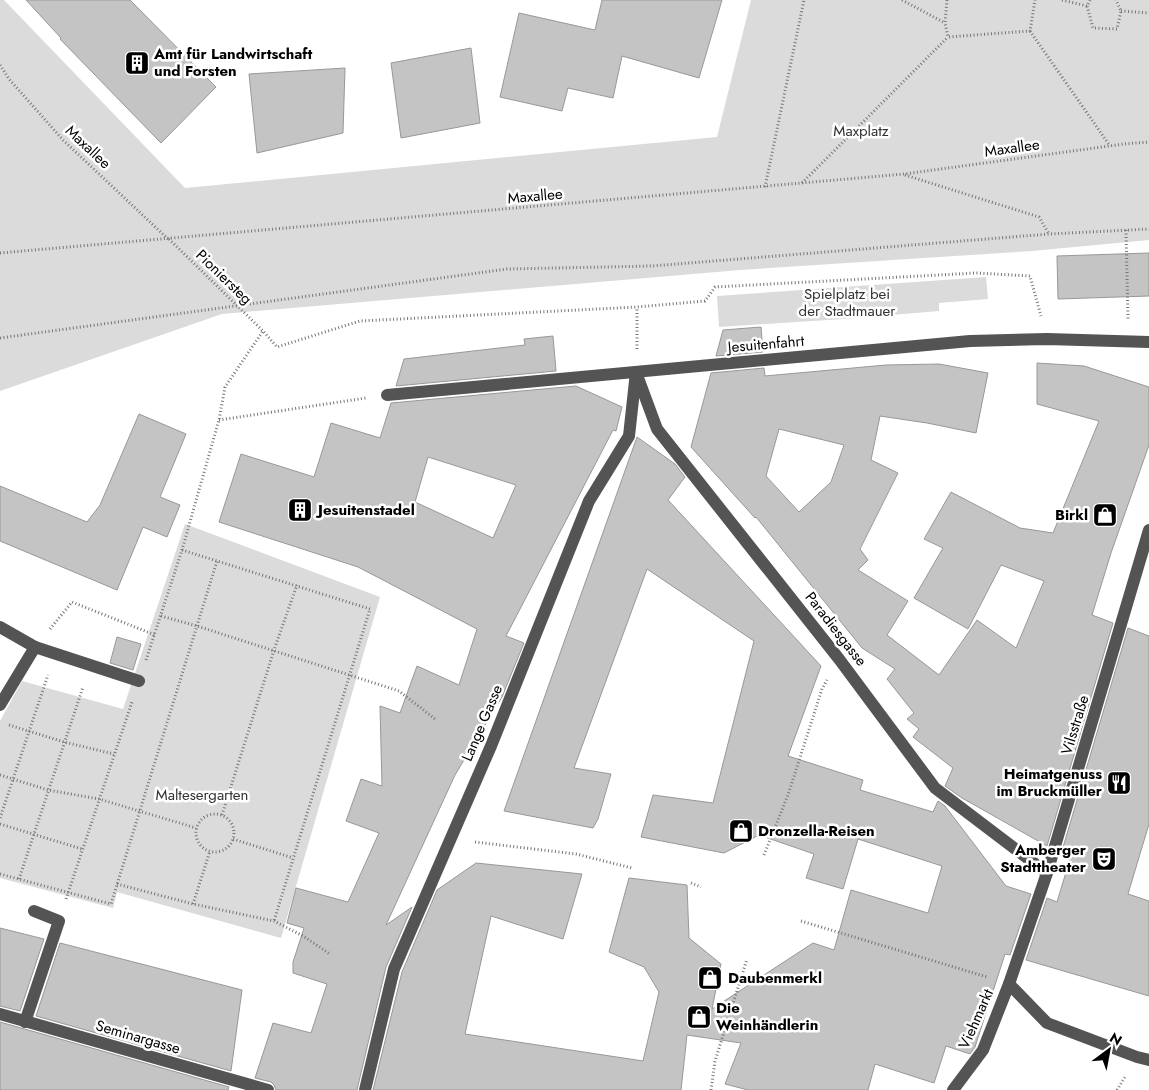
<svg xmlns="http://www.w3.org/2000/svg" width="1149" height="1090" font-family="Jost,sans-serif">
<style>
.green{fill:#dbdbdb}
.building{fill:#c4c4c4;stroke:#989898;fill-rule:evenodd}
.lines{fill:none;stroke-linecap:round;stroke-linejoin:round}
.path{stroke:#767676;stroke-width:3;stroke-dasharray:1 2.5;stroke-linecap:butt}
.minor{stroke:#545454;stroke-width:12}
.path-bridge{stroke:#767676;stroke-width:3;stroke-dasharray:1 2.5;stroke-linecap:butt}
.labels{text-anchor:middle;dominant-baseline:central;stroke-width:5;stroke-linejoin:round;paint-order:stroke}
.poi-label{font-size:15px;font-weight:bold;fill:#000;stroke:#fff;text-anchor:start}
.park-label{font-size:15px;fill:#323232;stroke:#fff}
.street-label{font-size:15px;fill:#000;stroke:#fff}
</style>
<rect width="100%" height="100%" fill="#fff"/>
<g class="green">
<path d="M0,0H4L185,188L717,137L751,0H1149V240L1032,251L740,270L222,314L0,391Z"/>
<path d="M986,277L988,299L939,303V311L844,319L719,327L717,296Z"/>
<path d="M185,524L380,597L281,938L117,892L113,908L0,878V721L22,681L123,709Z"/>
</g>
<g class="building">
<path d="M26,0H130L216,87L161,143L60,39L61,38Z"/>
<path d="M602,0H722L699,78L622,56L613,98L568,88L562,111L500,97L519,13L595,30Z"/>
<path d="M471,48L480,123L401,138L391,63Z"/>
<path d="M345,68L343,133L257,153L249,74Z"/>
<path d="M1149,253V296L1058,299L1057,256Z"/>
<path d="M761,327L763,352L716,356L723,330Z"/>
<path d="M553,336L556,371L396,386L404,359L525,345L524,339Z"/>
<path d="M1037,363L1084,366L1149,387V445L1111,553L1092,615L1113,623L1047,846L962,798L945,786L953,768L913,737L919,729L907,719L914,713L887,679L895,669L862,648L756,517L755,518L691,447L711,373L764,368L765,376L886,365L939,364L988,373L976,433L927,423L880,416L871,460L898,473L860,549L868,560L858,570L908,601L887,635L939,675L977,620L1016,648L1044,581L1001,565L968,629L914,598L943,548L924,539L951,492L1020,528L1053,533L1099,421L1037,404ZM779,429L844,445L831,482L799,512L766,476Z"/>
<path d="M576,386L622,407L616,431L613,430L506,636L524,643L502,697L455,775L386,925L412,907L386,967L357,1090H276L274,1085L271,1082L255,1078L273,1023L311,1033L327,984L293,973V962L304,928L287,923L296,888L348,902L379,833L346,821L361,779L382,786L380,706L400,713L417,666L459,685L477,629L358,567L219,522L241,454L314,477L331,423L380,438L391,403ZM428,457L516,485L493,538L415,502Z"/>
<path d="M139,414L186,434L160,497L180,505L167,537L143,527L117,590L0,541V486L87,522L100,505Z"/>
<path d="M637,437L675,464L685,477L668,500L821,666L788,756L863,780L860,790L933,812L938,801L945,806L1006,886L1031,894L1010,955L1005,954L975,1047L970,1054L946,1046L934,1083L875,1064L868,1090H748L725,1084L741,1043L687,1035L681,1090H373L402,972L437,890L476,863L582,874L563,939L491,916L465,1034L643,1061L659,992L644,967L609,952L629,878L687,885L689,938L721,964L712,1009L813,943L834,950L851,890L928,913L942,866L858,839L843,889L806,878L814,854L759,835L724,853L641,837L653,795L713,803L754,641L647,569L574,768L611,774L598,819L593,828L504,811Z"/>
<path d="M1128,628L1149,636V824L1128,894L1149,901V996L1026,960L1047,898L1057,902L1070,859L1061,854Z"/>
<path d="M117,637L141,644L133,670L110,663Z"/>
<path d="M0,928L44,939L20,1011L0,1006Z"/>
<path d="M60,943L242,990L231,1071L36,1016Z"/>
<path d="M0,1022L229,1087L228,1090H0Z"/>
</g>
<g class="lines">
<g class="path">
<path d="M902,0L945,23"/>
<path d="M947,0L945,23L948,37L1030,31L1035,0"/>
<path d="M1062,0L1087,6"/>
<path d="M1090,0L1087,6L1093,28L1117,29L1121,11L1116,0"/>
<path d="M1121,11L1149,13"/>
<path d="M1030,31L1110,146"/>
<path d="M0,65L9,79L63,140L168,239"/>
<path d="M905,175L1039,217L1049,234"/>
<path d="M802,183L948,37"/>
<path d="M765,187L804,0"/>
<path d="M1126,230L1128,319"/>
<path d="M0,253L904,174L1124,144L1149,142"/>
<path d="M0,338L507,269L652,266L1049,234L1149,229"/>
<path d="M637,349V307"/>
<path d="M219,420L366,398"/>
<path d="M182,550L370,609L274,921"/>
<path d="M161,616L197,626L399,691L435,719"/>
<path d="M50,629L72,602L155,635"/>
<path d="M146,660L182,550L201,483L219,420L225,387L263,331L277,347L360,321L637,307L705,301L715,287L976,273L1030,276L1041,316"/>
<path d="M9,725L64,742L114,754"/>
<path d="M0,775L48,790L99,799L196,828"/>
<circle cx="215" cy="833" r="19"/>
<path d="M222,815L274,650L297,585"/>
<path d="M0,818L48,675"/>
<path d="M0,824L82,849"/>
<path d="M233,839L293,858"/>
<path d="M475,842L576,854L632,868"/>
<path d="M764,855L788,795L822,689L827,680"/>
<path d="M0,874L111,904L217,561"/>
<path d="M19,879L83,687"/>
<path d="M691,883L701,887"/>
<path d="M117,884L193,904L274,921L303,936L330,954"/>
<path d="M66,899L132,702"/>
<path d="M193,904L210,851"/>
<path d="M801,921L987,977"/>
<path d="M711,1090L715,1061L747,959"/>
<path d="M1117,1090L1125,1077"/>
</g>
<g class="minor">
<path d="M637,375L657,429L839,659L935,788L1047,873"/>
<path d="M387,395L970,341L1047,339L1149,342"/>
<path d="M0,627L35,647L139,681"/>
<path d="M0,705L35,647"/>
<path d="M1009,984L1047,1023L1137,1057L1149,1060"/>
<path d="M0,1014L268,1090"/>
<path d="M25,1022L59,921L34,911"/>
<path d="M365,1090L394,969L491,746L589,501L629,436L636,372"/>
<path d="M953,1090L983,1050L1009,984L1047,873L1149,530"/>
</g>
<path class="path-bridge" d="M169,239L263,331"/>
</g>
<defs>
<symbol id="building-square" viewBox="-11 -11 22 22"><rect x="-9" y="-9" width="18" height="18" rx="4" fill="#000" stroke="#fff"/><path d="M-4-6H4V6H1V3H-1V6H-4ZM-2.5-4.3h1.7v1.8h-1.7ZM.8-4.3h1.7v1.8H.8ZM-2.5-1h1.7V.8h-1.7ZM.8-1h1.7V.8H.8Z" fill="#fff"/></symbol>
<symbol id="shop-square" viewBox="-11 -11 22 22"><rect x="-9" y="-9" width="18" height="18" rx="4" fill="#000" stroke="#fff"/><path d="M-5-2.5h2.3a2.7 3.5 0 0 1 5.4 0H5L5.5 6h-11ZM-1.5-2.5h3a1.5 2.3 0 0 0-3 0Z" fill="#fff"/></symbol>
<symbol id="restaurant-square" viewBox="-11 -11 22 22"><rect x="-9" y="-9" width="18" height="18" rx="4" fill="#000" stroke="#fff"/><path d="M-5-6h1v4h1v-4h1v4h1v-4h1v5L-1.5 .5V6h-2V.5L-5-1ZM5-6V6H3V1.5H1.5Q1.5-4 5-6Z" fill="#fff"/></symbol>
<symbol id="theatre-square" viewBox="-11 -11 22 22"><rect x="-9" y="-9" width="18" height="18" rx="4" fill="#000" stroke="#fff"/><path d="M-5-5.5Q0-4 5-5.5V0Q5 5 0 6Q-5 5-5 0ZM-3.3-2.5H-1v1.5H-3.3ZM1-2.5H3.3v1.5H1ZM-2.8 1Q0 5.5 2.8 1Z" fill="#fff"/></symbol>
</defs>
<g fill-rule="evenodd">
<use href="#building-square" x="123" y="49" width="28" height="28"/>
<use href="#building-square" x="286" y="496" width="28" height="28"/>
<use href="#shop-square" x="1091" y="501" width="28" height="28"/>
<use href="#restaurant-square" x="1105" y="769" width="28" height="28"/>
<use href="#shop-square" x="727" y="817" width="28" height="28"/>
<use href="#theatre-square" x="1090" y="845" width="28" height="28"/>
<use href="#shop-square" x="696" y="964" width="28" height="28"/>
<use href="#shop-square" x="685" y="1003" width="28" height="28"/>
</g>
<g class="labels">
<g class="poi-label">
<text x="154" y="54">Amt für Landwirtschaft<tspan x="154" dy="17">und Forsten</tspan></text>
<text x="318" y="510">Jesuitenstadel</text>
<text x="1088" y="515" text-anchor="end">Birkl</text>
<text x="1102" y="774" text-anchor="end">Heimatgenuss<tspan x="1102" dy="17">im Bruckmüller</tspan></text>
<text x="758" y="831">Dronzella-Reisen</text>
<text x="1086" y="850" text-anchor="end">Amberger<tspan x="1086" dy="17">Stadttheater</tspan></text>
<text x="728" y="978">Daubenmerkl</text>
<text x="716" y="1008">Die<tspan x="716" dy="17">Weinhändlerin</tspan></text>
</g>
<g class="park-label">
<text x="861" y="131">Maxplatz</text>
<text x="847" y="294">Spielplatz bei<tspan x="847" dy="17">der Stadtmauer</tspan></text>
<text x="202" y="795">Maltesergarten</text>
</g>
<g class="street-label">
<text transform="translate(88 147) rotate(43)">Maxallee</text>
<text transform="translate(1012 148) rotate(-8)">Maxallee</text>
<text transform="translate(535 196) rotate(-5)">Maxallee</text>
<text transform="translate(224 277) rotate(44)">Pioniersteg</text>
<text transform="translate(766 344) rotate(-5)">Jesuitenfahrt</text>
<text transform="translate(836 629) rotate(52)">Paradiesgasse</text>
<text transform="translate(482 723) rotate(-67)">Lange Gasse</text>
<text transform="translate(1075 725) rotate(-73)">Vilsstraße</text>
<text transform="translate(976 1019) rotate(-66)">Viehmarkt</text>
<text transform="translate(138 1037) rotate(16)">Seminargasse</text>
</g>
</g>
<g transform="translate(1109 1050) rotate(32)" stroke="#ffffff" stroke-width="4" paint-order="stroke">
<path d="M0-4L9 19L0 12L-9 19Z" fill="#000000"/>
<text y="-8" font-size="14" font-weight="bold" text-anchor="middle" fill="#000000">N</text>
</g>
</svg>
